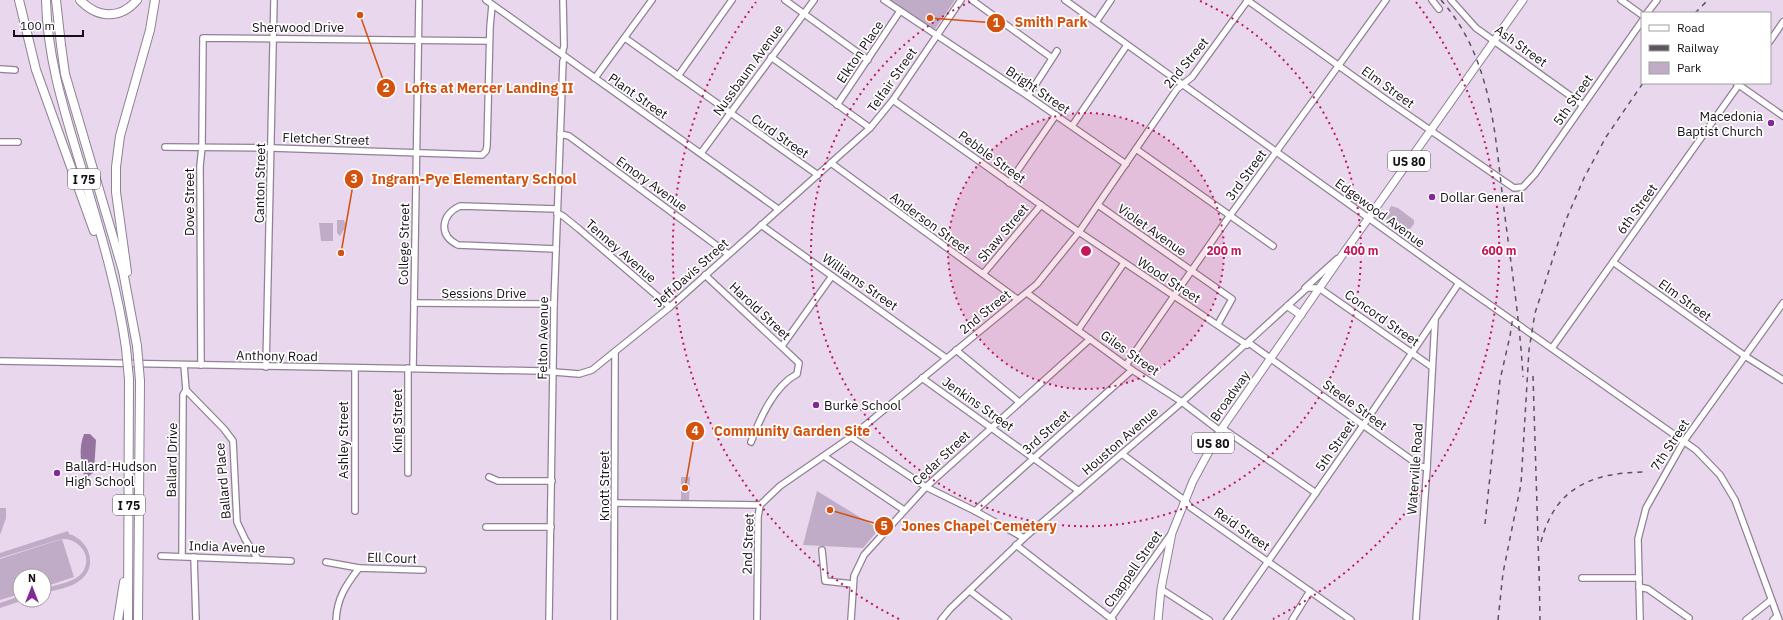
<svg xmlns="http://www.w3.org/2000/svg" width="1783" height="620" font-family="'IBM Plex Sans',sans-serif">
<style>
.green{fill:#c1acc7}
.water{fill:#94749e}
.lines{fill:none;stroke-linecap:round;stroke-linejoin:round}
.minor-casing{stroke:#908195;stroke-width:8}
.major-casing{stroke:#908195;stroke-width:9}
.highway-casing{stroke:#908195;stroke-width:10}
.minor{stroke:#fff;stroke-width:5.5}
.major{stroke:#fff;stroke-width:7}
.highway{stroke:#fff;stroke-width:8}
.rail{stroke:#5e5460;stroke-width:1.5;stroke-dasharray:5 5;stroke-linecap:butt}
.highway-bridge-casing{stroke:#908195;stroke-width:10;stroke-linecap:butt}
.highway-bridge{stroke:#fff;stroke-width:8}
.ring{fill:none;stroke:#c2185b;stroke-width:2;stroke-dasharray:2 4}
.poi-dot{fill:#812a97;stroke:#fff;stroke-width:1.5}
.labels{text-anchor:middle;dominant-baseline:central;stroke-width:3.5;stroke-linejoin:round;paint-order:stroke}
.shield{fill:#fff;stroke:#5b575c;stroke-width:1}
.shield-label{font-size:12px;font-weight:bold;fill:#150f16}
.street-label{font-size:13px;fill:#150f16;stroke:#fff}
.poi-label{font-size:13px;fill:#150f16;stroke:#fff;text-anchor:start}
.centre{fill:#c2185b;stroke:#fff;stroke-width:2}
.ring-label{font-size:12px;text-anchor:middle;font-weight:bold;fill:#c2185b;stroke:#fff;stroke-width:3.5;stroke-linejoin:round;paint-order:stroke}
.leader{fill:none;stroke:#d3520d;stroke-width:1.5}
.callout-dot{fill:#d3520d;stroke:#fff;stroke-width:1.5}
.mark-label{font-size:12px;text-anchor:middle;font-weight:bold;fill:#fff}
.callout-label{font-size:14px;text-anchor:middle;font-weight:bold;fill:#d3520d;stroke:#fff;stroke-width:3.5;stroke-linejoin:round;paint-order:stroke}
</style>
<rect width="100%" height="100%" fill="#e8d7ed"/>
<g class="green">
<path d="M887,0H955L935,29Z"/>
<path d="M1391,206L1398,208L1414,220V224L1410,229H1404L1386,219L1385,217Z"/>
<path d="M337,220H344L346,226L340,236L337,233Z"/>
<path d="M319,223H333V241H321Z"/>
<path d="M681,477H690L689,500H681Z"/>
<path d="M817,491L879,529L863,548L803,545Z"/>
<path d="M0,508H6V518L0,535Z"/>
<path d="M68,531L69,534C90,540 99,568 79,581C70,588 55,590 44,593V589C54,585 70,583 79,576C96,561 81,537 61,539L0,558V553Z"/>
<path d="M62,539L74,577L44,587V576H20V594L0,600V559Z"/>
<path d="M20,596V600H24L0,608V603Z"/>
</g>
<path class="water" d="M84,434H90L96,440L94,472L85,479C81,464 78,449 84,434Z"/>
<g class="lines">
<defs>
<g id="minor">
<path d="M486,0L778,209"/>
<path d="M785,0L868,60"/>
<path d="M884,0L1028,96L1126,164"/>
<path d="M972,0L1052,58"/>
<path d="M1065,0L1459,283L1696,450L1720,475L1735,500L1779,620"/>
<path d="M1247,0L1385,99L1514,188L1523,187L1535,174L1642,21"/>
<path d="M1432,0L1439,9"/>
<path d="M1451,0L1476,28L1583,105"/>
<path d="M1621,0L1642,15"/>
<path d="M1647,13L1657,0"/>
<path d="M1096,22L1111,0"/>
<path d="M625,38L818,175"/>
<path d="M1770,41L1783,22"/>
<path d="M562,54L564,46L563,0"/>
<path d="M771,57L870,128"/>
<path d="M0,69L15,70"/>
<path d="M678,76L732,0"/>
<path d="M595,78L652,0"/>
<path d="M1736,83L1783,116"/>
<path d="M1028,96L1057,51"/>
<path d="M893,100L1079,232L1247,345"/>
<path d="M837,105L900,11"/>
<path d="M1072,126L1127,45"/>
<path d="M560,134L569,136L728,254"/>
<path d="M0,142H18"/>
<path d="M165,147L272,148L482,155L486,151L487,146L490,27L492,5"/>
<path d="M1136,149L1273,246"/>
<path d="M701,153L814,0"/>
<path d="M831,163L1017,299"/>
<path d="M1009,183L1056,115"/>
<path d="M1098,205L1232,299L1218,324"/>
<path d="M557,213L563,216L579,229L670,307"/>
<path d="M761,225L946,358"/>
<path d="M556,249L458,245C438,235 441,215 460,206L557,209"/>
<path d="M1613,262L1745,356L1783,380"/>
<path d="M983,274L1041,205"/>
<path d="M705,275L799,363L797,374C774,386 760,418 751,442"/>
<path d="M1305,288L1337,259"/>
<path d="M1027,293L1132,370L1182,402L1220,431"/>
<path d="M414,303L554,304"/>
<path d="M1078,330L1124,263"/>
<path d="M1249,343L1420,466L1427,468"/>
<path d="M782,346L832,276"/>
<path d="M1552,348L1740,83"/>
<path d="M956,350L1019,402"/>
<path d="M0,361L542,371L579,374L592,370L670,307L870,128L893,100L961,0"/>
<path d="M201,365L200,166L202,147L203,38L489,41"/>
<path d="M1126,365L1226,221L1386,0"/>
<path d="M266,367L274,0"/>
<path d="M408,368V473"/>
<path d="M413,368L419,0"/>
<path d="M922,378L1079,491"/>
<path d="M186,390L224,429L233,441L237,522L245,539L258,559"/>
<path d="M1222,428L1316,493"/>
<path d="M851,437L926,487L975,511L1024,538"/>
<path d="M1122,454L1184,500L1190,507L1351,620"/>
<path d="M824,456L904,510"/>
<path d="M489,477L498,481H552"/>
<path d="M615,503L760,505"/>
<path d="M355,511V368"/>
<path d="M975,511L1132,370"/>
<path d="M486,527H551"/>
<path d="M1016,545L1113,620"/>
<path d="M822,550L825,581L853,584"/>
<path d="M161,556L291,561"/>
<path d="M182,556L183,395L186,390L184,365"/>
<path d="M194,557L196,620"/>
<path d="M326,562L359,568"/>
<path d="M1582,578H1639"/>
<path d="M1639,587L1648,589L1689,618"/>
<path d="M1161,589L1209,620"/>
<path d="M970,591L1008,620"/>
<path d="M1111,618L1171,534"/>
<path d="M336,620C337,598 346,585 359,568L423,570"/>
<path d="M549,620L554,304L563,61L565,57"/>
<path d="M614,620L615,352"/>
<path d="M757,620L758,517L760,505L780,486L851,437L1037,284L1079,232L1177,89L1192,77L1248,0"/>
<path d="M851,620L854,576L864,555L926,487L1090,339"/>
<path d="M941,620L950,609L1024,538L1182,402L1307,288H1319L1432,367"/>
<path d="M1227,620L1364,424L1459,283"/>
<path d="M1292,620L1310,591"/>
<path d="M1416,620L1427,468L1435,320"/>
<path d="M1640,620L1638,539L1646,508L1684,441L1783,303"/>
<path d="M1746,620L1771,600"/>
<path d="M1773,620L1777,616"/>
</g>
<g id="major">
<path d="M1288,306L1301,315"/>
<path d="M1158,620L1161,589L1172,533L1193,481L1220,431L1343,254L1523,0"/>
</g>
<g id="highway">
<path d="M19,0L36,70L94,231"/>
<path d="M46,0C47,55 63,107 79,160C97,222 117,283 126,348"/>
<path d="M56,0L61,45L65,74L123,271L137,346"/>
<path d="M80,0C97,18 120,20 137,0"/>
<path d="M127,272L116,192V167L120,136L150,30L155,0"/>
<path d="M118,620L124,582"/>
<path d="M128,620L129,379"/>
<path d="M138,620L140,381"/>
</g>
</defs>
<use href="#minor" class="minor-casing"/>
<use href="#major" class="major-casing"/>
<use href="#highway" class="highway-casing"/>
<use href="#minor" class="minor"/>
<use href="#major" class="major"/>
<use href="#highway" class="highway"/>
<g class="rail">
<path d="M1441,0C1495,61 1495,142 1505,217C1512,271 1520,324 1523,377"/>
<path d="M1695,13L1708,0"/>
<path d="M1533,376L1539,571"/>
<path d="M1485,524L1500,380L1510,336L1513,316"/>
<path d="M1541,542C1555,487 1592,473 1643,472"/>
<path d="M1539,566L1540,620"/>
<path d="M1498,620L1503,573L1521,484L1529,350L1535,313L1565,222L1584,178L1606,137L1643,83"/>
</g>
<defs>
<g id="highway-bridge">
<path d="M137,346L140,381"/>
<path d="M126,348L129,379"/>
</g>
</defs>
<use href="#highway-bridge" class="highway-bridge-casing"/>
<use href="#highway-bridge" class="highway-bridge"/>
</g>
<circle cx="1086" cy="251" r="138" fill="#c2185b" fill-opacity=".12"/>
<g class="ring">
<circle cx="1086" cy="251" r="138"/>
<path d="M1200 1A275 275 0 1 1 972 1"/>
<path d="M899 619A413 413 0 0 1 756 2M1416 2A413 413 0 0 1 1273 619"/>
</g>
<g class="poi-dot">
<circle cx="1771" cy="123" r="4"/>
<circle cx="1432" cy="197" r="4"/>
<circle cx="816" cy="405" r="4"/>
<circle cx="57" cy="473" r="4"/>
</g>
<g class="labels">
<g class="shield">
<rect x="1388" y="151" width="42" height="20" rx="3"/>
<rect x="68" y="169" width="32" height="20" rx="3"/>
<rect x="1192" y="433" width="42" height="20" rx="3"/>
<rect x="113" y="495" width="32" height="20" rx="3"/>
</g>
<g class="shield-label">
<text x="1409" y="161">US 80</text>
<text x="84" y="179">I 75</text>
<text x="1213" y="443">US 80</text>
<text x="129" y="505">I 75</text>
</g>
<g class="street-label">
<text x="298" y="27">Sherwood Drive</text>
<text transform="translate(1521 46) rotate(36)">Ash Street</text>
<text transform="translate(860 52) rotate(-56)">Elkton Place</text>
<text transform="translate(1186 63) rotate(-50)">2nd Street</text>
<text transform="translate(748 70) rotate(-54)">Nussbaum Avenue</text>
<text transform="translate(892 80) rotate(-55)">Telfair Street</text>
<text transform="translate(1388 87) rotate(36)">Elm Street</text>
<text transform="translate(1038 90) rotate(34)">Bright Street</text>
<text transform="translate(638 96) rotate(35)">Plant Street</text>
<text transform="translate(1573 100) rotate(-55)">5th Street</text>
<text transform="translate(780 136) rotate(35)">Curd Street</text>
<text transform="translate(326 139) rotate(2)">Fletcher Street</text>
<text transform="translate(992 157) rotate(36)">Pebble Street</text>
<text transform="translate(1246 175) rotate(-54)">3rd Street</text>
<text transform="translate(260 183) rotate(-89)">Canton Street</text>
<text transform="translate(652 184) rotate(36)">Emory Avenue</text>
<text transform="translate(189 202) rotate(-90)">Dove Street</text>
<text transform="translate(1637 209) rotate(-54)">6th Street</text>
<text transform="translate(1380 213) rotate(36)">Edgewood Avenue</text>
<text transform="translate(930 223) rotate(36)">Anderson Street</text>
<text transform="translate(1152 230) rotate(35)">Violet Avenue</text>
<text transform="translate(1003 233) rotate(-50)">Shaw Street</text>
<text transform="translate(404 244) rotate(-89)">College Street</text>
<text transform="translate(621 251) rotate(41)">Tenney Avenue</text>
<text transform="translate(691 273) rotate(-42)">Jeff Davis Street</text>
<text transform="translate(1169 280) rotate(33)">Wood Street</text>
<text transform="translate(860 282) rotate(35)">Williams Street</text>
<text x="484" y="293">Sessions Drive</text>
<text transform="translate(1685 300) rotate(36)">Elm Street</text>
<text transform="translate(760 311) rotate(43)">Harold Street</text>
<text transform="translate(985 312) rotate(-39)">2nd Street</text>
<text transform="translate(1382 318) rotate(35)">Concord Street</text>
<text transform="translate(543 338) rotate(-89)">Felton Avenue</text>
<text transform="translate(1130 353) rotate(35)">Giles Street</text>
<text transform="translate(277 356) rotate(1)">Anthony Road</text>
<text transform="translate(1230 396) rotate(-55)">Broadway</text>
<text transform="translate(978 404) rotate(35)">Jenkins Street</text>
<text transform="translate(1355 405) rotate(36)">Steele Street</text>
<text transform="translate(397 421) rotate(-90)">King Street</text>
<text transform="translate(1046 432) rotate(-42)">3rd Street</text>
<text transform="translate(343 440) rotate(-90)">Ashley Street</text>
<text transform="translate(1120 441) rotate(-41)">Houston Avenue</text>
<text transform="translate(1670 445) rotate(-57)">7th Street</text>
<text transform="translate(1335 446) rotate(-55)">5th Street</text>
<text transform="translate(941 458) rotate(-43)">Cedar Street</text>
<text transform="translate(172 460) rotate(-89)">Ballard Drive</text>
<text transform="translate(1415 469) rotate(-86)">Waterville Road</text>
<text transform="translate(223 481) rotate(-95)">Ballard Place</text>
<text transform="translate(604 486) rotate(-90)">Knott Street</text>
<text transform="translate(1242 529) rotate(35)">Reid Street</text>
<text transform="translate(748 544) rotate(-88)">2nd Street</text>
<text transform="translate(227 547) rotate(2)">India Avenue</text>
<text transform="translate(392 558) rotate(2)">Ell Court</text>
<text transform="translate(1133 569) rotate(-55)">Chappell Street</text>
</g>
<g class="poi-label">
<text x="1763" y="116" text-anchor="end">Macedonia<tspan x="1763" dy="15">Baptist Church</tspan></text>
<text x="1440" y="197">Dollar General</text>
<text x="824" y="405">Burke School</text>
<text x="65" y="466">Ballard-Hudson<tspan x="65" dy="15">High School</tspan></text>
</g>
</g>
<circle cx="1086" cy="251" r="6" class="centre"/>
<g class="ring-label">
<text x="1224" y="255">200 m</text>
<text x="1361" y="255">400 m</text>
<text x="1499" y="255">600 m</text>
</g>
<path class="leader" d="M930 18L996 23M360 15L386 88M341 253L354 179M685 488L695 431M830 510L884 526"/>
<g class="callout-dot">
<circle cx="930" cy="18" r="4"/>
<circle cx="360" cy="15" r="4"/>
<circle cx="341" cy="253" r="4"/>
<circle cx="685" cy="488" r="4"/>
<circle cx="830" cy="510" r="4"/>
<circle cx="996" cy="23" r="10"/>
<circle cx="386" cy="88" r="10"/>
<circle cx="354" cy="179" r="10"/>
<circle cx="695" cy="431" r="10"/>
<circle cx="884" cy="526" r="10"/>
</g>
<g class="mark-label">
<text x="996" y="27">1</text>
<text x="386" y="92">2</text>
<text x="354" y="183">3</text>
<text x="695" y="435">4</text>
<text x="884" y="530">5</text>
</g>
<g class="callout-label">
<text x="1051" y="27">Smith Park</text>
<text x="489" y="93">Lofts at Mercer Landing II</text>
<text x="474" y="184">Ingram-Pye Elementary School</text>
<text x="792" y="436">Community Garden Site</text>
<text x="979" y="531">Jones Chapel Cemetery</text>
</g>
<rect x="1641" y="12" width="130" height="72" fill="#ffffff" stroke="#a19fa2"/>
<rect x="1649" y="25" width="20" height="6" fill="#ffffff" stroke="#a19fa2"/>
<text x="1677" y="32" font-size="12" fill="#150f16">Road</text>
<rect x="1649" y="45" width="20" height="6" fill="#5e5460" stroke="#a19fa2"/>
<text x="1677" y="52" font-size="12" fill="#150f16">Railway</text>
<rect x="1649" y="62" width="20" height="12" fill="#c1acc7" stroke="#a19fa2"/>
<text x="1677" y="72" font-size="12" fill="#150f16">Park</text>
<g transform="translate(32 588)"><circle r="19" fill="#ffffff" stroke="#a19fa2"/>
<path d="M0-3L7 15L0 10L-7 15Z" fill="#812a97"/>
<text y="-6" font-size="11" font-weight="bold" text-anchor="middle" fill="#150f16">N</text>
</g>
<path d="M14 30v6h69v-6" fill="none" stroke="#150f16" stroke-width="2"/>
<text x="20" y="30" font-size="12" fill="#150f16" stroke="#ffffff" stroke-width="3" paint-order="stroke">100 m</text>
</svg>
